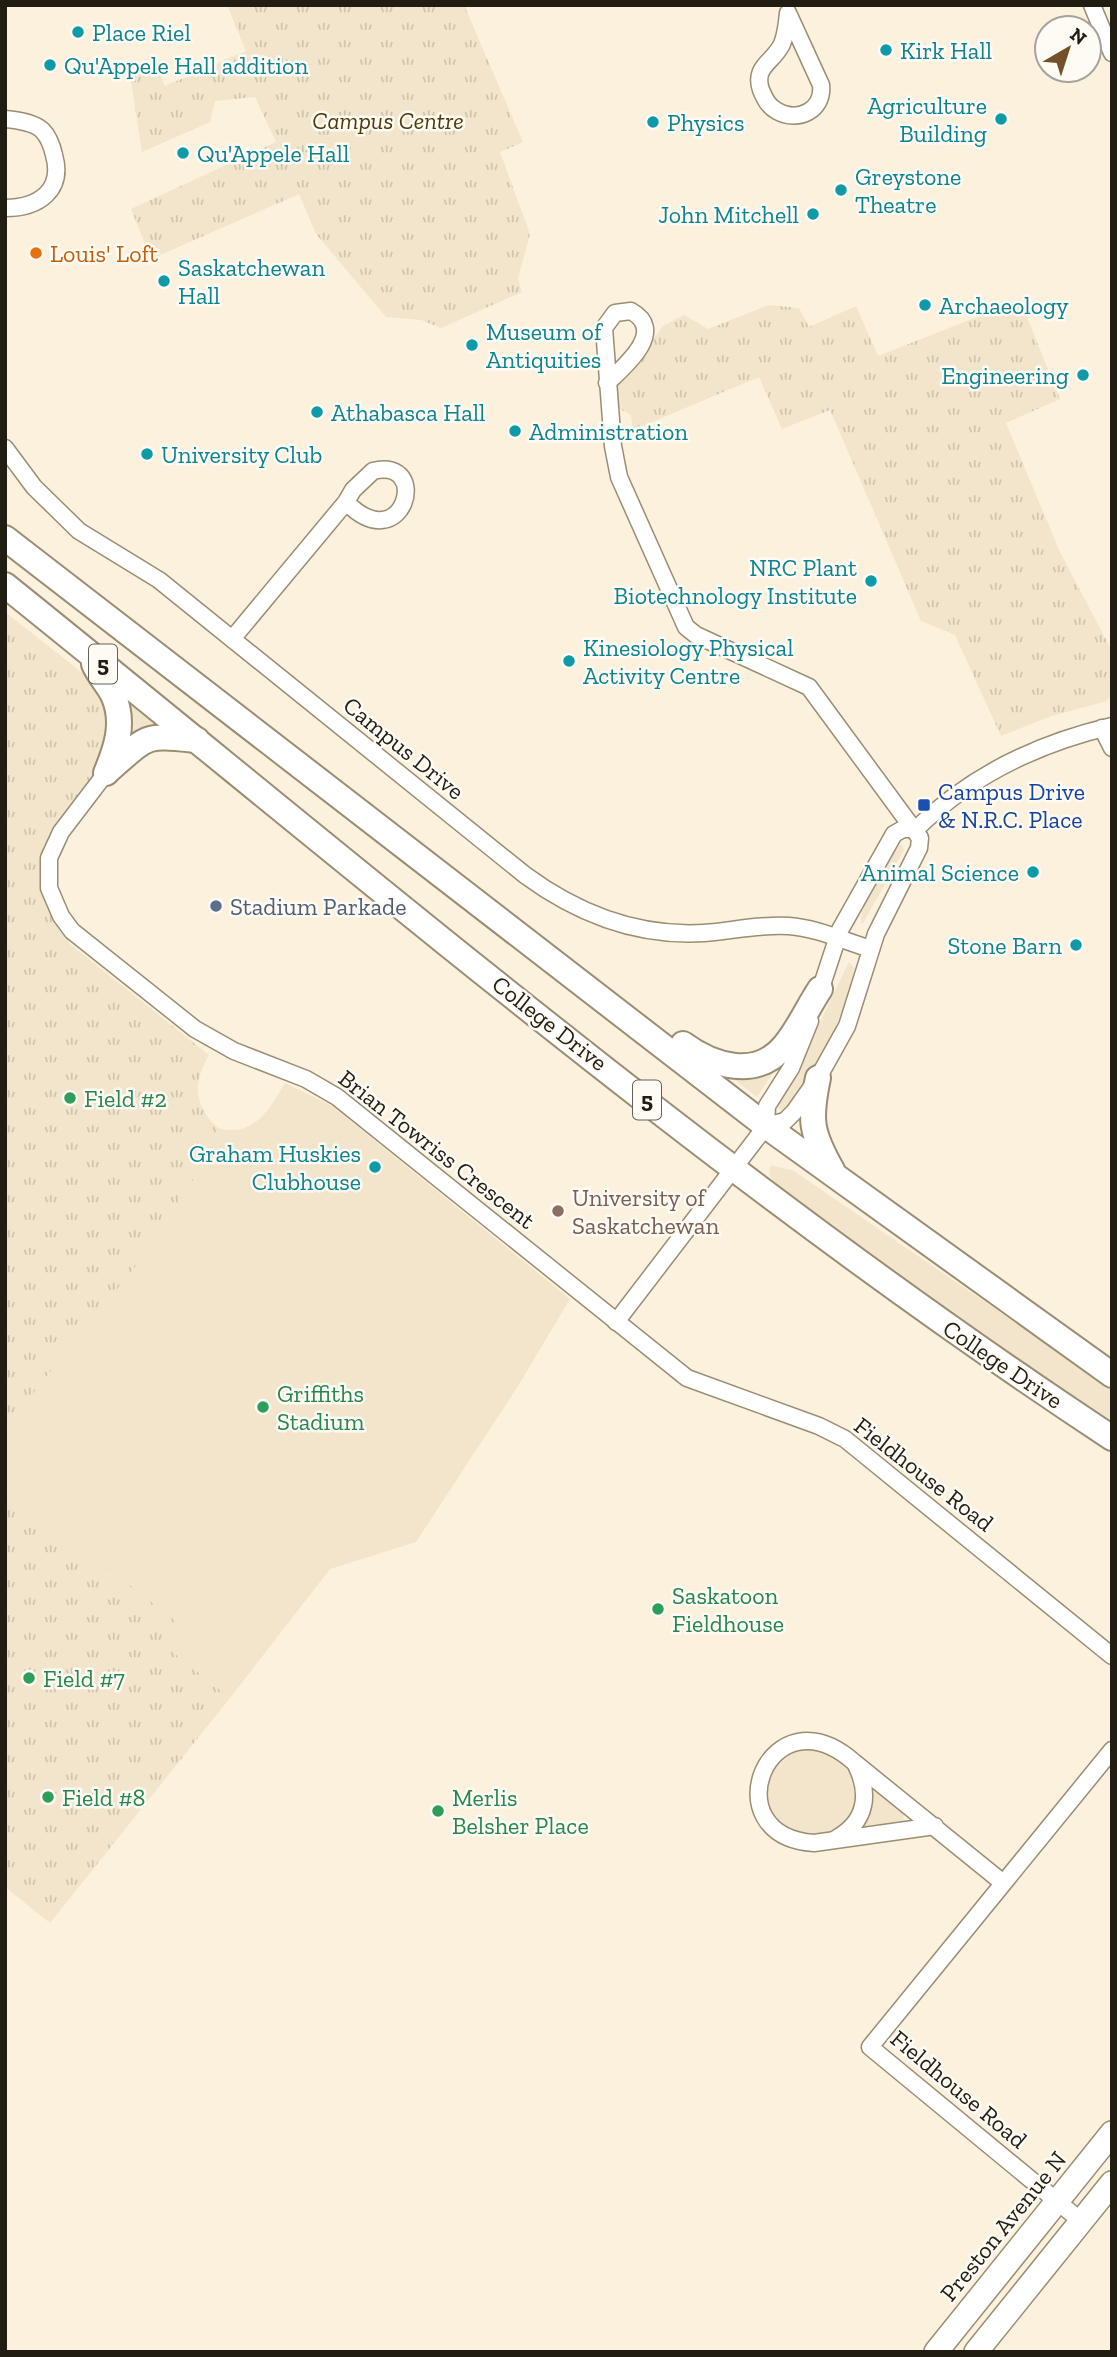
<svg xmlns="http://www.w3.org/2000/svg" width="1117" height="2357" font-family="'Zilla Slab',serif">
<style>
.built{fill:#fcf1dc;fill-rule:evenodd}
.grass{fill:#f2e5cc}
.park{fill:url(#park-tufts)}
.lines{fill:none;stroke-linecap:round;stroke-linejoin:round}
.street-casing{stroke:#9a8d73;stroke-width:19}
.secondary-casing{stroke:#9a8d73;stroke-width:26}
.primary-casing{stroke:#9a8d73;stroke-width:28}
.street{stroke:#fff;stroke-width:16}
.secondary{stroke:#fff;stroke-width:23}
.primary{stroke:#fff;stroke-width:24}
.culture-dot{fill:#0f9aa8;stroke:#fefbf5;stroke-width:2.5}
.food-dot{fill:#e8710a;stroke:#fefbf5;stroke-width:2.5}
.transit-dot{fill:#1a4fb4;stroke:#fefbf5;stroke-width:2.5}
.service-dot{fill:#5c6f8a;stroke:#fefbf5;stroke-width:2.5}
.leisure-dot{fill:#2e9e5b;stroke:#fefbf5;stroke-width:2.5}
.education-dot{fill:#8d6e63;stroke:#fefbf5;stroke-width:2.5}
.labels{text-anchor:middle;dominant-baseline:central;stroke-width:5;stroke-linejoin:round;paint-order:stroke}
.shield{fill:#fefbf5;stroke:#646057;stroke-width:2}
.shield-label{font-size:23px;font-weight:bold;fill:#221d13}
.culture-label{font-size:24px;fill:#0d838f;stroke:#fefbf5;text-anchor:start}
.park-label{font-size:24px;font-style:italic;fill:#4f3a06;stroke:#fefbf5}
.food-label{font-size:24px;fill:#c56008;stroke:#fefbf5;text-anchor:start}
.street-label{font-size:24px;fill:#221d13;stroke:#fefbf5}
.transit-label{font-size:24px;fill:#164399;stroke:#fefbf5;text-anchor:start}
.service-label{font-size:24px;fill:#4e5e75;stroke:#fefbf5;text-anchor:start}
.leisure-label{font-size:24px;fill:#27864d;stroke:#fefbf5;text-anchor:start}
.education-label{font-size:24px;fill:#785e54;stroke:#fefbf5;text-anchor:start}
</style>
<defs>
<pattern id="park-tufts" width="24" height="20" patternUnits="userSpaceOnUse" patternTransform="scale(1.75)"><rect width="24" height="20" fill="#f2e5cc"/><path d="M3 7l-1-3M5 7V3M7 7l1-3M15 17l-1-3M17 17v-4M19 17l1-3" fill="none" stroke="#cfc4ae"/></pattern>
</defs>
<rect width="100%" height="100%" fill="#fefbf5"/>
<path class="built" d="M5,5H1112V2352H5ZM1047,28H1089V70H1047Z"/>
<g class="grass">
<path d="M127,703L154,721V726L130,738Z"/>
<path d="M901,844L904,850L862,925C854,910 889,856 901,844Z"/>
<path d="M849,962L854,968C851,997 808,1102 780,1110L776,1104L807,1049Z"/>
<path d="M778,1065L757,1097L727,1074Z"/>
<path d="M285,1083L332,1106L570,1299L518,1386L416,1542L330,1569L230,1698L174,1653L5,1487V1428L138,1263L217,1144L218,1128C254,1138 269,1110 285,1083Z"/>
<path d="M771,1165L794,1171L1112,1389V1420L1003,1350L779,1190L769,1174Z"/>
<path d="M801,1749C832,1749 862,1770 855,1804C849,1835 806,1843 782,1824C749,1799 772,1762 801,1749Z"/>
<path d="M875,1791L904,1813L903,1822L865,1826L871,1794Z"/>
</g>
<g class="park">
<path d="M227,5H464L523,142L500,152L530,234L518,279L522,292L441,328L421,320L386,317L316,234L299,194L151,259L131,209L276,142L255,97L215,101L210,122L142,152L130,76L156,66L165,86L246,51Z"/>
<path d="M1020,300L1060,399L1006,423L1060,552L1112,651V694L1107,701L1052,716L1001,736L955,635L921,621L830,410L782,429L759,377L633,430L631,415L618,408L616,387L663,326L684,315L708,329L769,305L799,308L809,327L856,306L878,356Z"/>
<path d="M5,612L94,682C166,766 0,833 70,944L209,1055C193,1082 193,1106 218,1128L217,1144L138,1263L5,1428Z"/>
<path d="M5,1487L179,1624L174,1653L230,1698L50,1923L5,1887Z"/>
</g>
<g class="lines">
<defs>
<g id="street">
<path d="M1092,5L1112,53"/>
<path d="M788,13L821,85C824,110 798,123 777,111C768,106 765,99 761,90C753,66 773,63 782,44C786,34 787,24 788,13Z"/>
<path d="M5,119C17,120 33,122 42,130C48,136 52,146 54,155C64,190 39,208 5,208"/>
<path d="M607,383C625,366 667,331 631,311L615,313L604,328L613,446L619,477L686,627L696,635L809,687L920,838L919,848L876,934L847,1026L818,1078L794,1112L785,1121L766,1126"/>
<path d="M5,448L34,487L79,531L159,580L525,875C578,914 637,937 704,933C732,931 760,924 789,926C817,928 844,941 871,949"/>
<path d="M232,639L346,502C404,561 432,456 373,471L353,490L346,502"/>
<path d="M1102,728L1112,748"/>
<path d="M106,773L61,832L49,858V888L61,916L72,931L195,1029L234,1051L306,1079L337,1097L687,1378L819,1426L845,1439L1112,1656"/>
<path d="M818,997L840,930L894,834L903,829H916C970,776 1039,743 1112,726"/>
<path d="M616,1322L766,1126L767,1106L791,1068L810,1021"/>
<path d="M935,1826L814,1843C710,1836 769,1686 855,1763L1002,1882"/>
<path d="M837,1838C867,1821 870,1793 856,1765"/>
<path d="M1081,2221L870,2047L1112,1750"/>
</g>
<g id="secondary">
<path d="M936,2352L1112,2133"/>
<path d="M976,2352L1112,2183"/>
</g>
<g id="primary">
<path d="M5,538L766,1126L1112,1375"/>
<path d="M5,585C368,877 723,1182 1112,1438"/>
<path d="M94,664C99,676 109,685 114,697C125,724 116,749 106,773"/>
<path d="M109,770C150,734 144,735 197,740"/>
<path d="M683,1044C713,1066 757,1080 785,1045C799,1028 808,1007 820,989"/>
<path d="M818,1078C809,1120 811,1133 832,1170"/>
</g>
</defs>
<use href="#street" class="street-casing"/>
<use href="#secondary" class="secondary-casing"/>
<use href="#primary" class="primary-casing"/>
<use href="#street" class="street"/>
<use href="#secondary" class="secondary"/>
<use href="#primary" class="primary"/>
</g>
<g class="culture-dot">
<circle cx="78" cy="32" r="7"/>
<circle cx="886" cy="50" r="7"/>
<circle cx="50" cy="65" r="7"/>
<circle cx="1001" cy="119" r="7"/>
<circle cx="653" cy="122" r="7"/>
<circle cx="183" cy="153" r="7"/>
<circle cx="841" cy="190" r="7"/>
<circle cx="813" cy="214" r="7"/>
<circle cx="164" cy="281" r="7"/>
<circle cx="925" cy="305" r="7"/>
<circle cx="472" cy="345" r="7"/>
<circle cx="1083" cy="375" r="7"/>
<circle cx="317" cy="412" r="7"/>
<circle cx="515" cy="431" r="7"/>
<circle cx="147" cy="454" r="7"/>
<circle cx="871" cy="581" r="7"/>
<circle cx="569" cy="661" r="7"/>
<circle cx="1033" cy="872" r="7"/>
<circle cx="1076" cy="945" r="7"/>
<circle cx="375" cy="1167" r="7"/>
</g>
<circle class="food-dot" cx="36" cy="253" r="7"/>
<rect class="transit-dot" x="917" y="798" width="14" height="14" rx="3.5"/>
<circle class="service-dot" cx="216" cy="906" r="7"/>
<g class="leisure-dot">
<circle cx="70" cy="1098" r="7"/>
<circle cx="263" cy="1407" r="7"/>
<circle cx="658" cy="1609" r="7"/>
<circle cx="29" cy="1678" r="7"/>
<circle cx="48" cy="1797" r="7"/>
<circle cx="438" cy="1811" r="7"/>
</g>
<circle class="education-dot" cx="558" cy="1211" r="7"/>
<g class="labels">
<g class="shield">
<rect x="89" y="644.5" width="28" height="39" rx="5"/>
<rect x="633" y="1080.5" width="28" height="39" rx="5"/>
</g>
<g class="shield-label">
<text x="103" y="664">5</text>
<text x="647" y="1100">5</text>
</g>
<g class="culture-label">
<text x="92" y="32">Place Riel</text>
<text x="900" y="50">Kirk Hall</text>
<text x="64" y="65">Qu'Appele Hall addition</text>
<text x="987" y="105" text-anchor="end">Agriculture<tspan x="987" dy="28">Building</tspan></text>
<text x="667" y="122">Physics</text>
<text x="197" y="153">Qu'Appele Hall</text>
<text x="855" y="176">Greystone<tspan x="855" dy="28">Theatre</tspan></text>
<text x="799" y="214" text-anchor="end">John Mitchell</text>
<text x="178" y="267">Saskatchewan<tspan x="178" dy="28">Hall</tspan></text>
<text x="939" y="305">Archaeology</text>
<text x="486" y="331">Museum of<tspan x="486" dy="28">Antiquities</tspan></text>
<text x="1069" y="375" text-anchor="end">Engineering</text>
<text x="331" y="412">Athabasca Hall</text>
<text x="529" y="431">Administration</text>
<text x="161" y="454">University Club</text>
<text x="857" y="567" text-anchor="end">NRC Plant<tspan x="857" dy="28">Biotechnology Institute</tspan></text>
<text x="583" y="647">Kinesiology Physical<tspan x="583" dy="28">Activity Centre</tspan></text>
<text x="1019" y="872" text-anchor="end">Animal Science</text>
<text x="1062" y="945" text-anchor="end">Stone Barn</text>
<text x="361" y="1153" text-anchor="end">Graham Huskies<tspan x="361" dy="28">Clubhouse</tspan></text>
</g>
<g class="park-label">
<text x="388" y="120">Campus Centre</text>
</g>
<g class="food-label">
<text x="50" y="253">Louis' Loft</text>
</g>
<g class="street-label">
<text transform="translate(404 748) rotate(39)">Campus Drive</text>
<text transform="translate(550 1023) rotate(38)">College Drive</text>
<text transform="translate(437 1149) rotate(38)">Brian Towriss Crescent</text>
<text transform="translate(1003 1364) rotate(34)">College Drive</text>
<text transform="translate(924 1474) rotate(38)">Fieldhouse Road</text>
<text transform="translate(959 2089) rotate(40)">Fieldhouse Road</text>
<text transform="translate(1003 2226) rotate(-51)">Preston Avenue N</text>
</g>
<g class="transit-label">
<text x="938" y="791">Campus Drive<tspan x="938" dy="28">&amp; N.R.C. Place</tspan></text>
</g>
<g class="service-label">
<text x="230" y="906">Stadium Parkade</text>
</g>
<g class="leisure-label">
<text x="84" y="1098">Field #2</text>
<text x="277" y="1393">Griffiths<tspan x="277" dy="28">Stadium</tspan></text>
<text x="672" y="1595">Saskatoon<tspan x="672" dy="28">Fieldhouse</tspan></text>
<text x="43" y="1678">Field #7</text>
<text x="62" y="1797">Field #8</text>
<text x="452" y="1797">Merlis<tspan x="452" dy="28">Belsher Place</tspan></text>
</g>
<g class="education-label">
<text x="572" y="1197">University of<tspan x="572" dy="28">Saskatchewan</tspan></text>
</g>
</g>
<rect width="1117" height="2357" fill="none" stroke="#221d13" stroke-width="14"/>
<g transform="translate(1068 49) rotate(39)"><circle r="33" fill="#fefbf5" stroke="#a6a29b" stroke-width="2"/>
<path d="M0-5L12 26L0 18L-12 26Z" fill="#735229"/>
<text y="-10" font-size="19" font-weight="bold" text-anchor="middle" fill="#221d13">N</text>
</g>
</svg>
